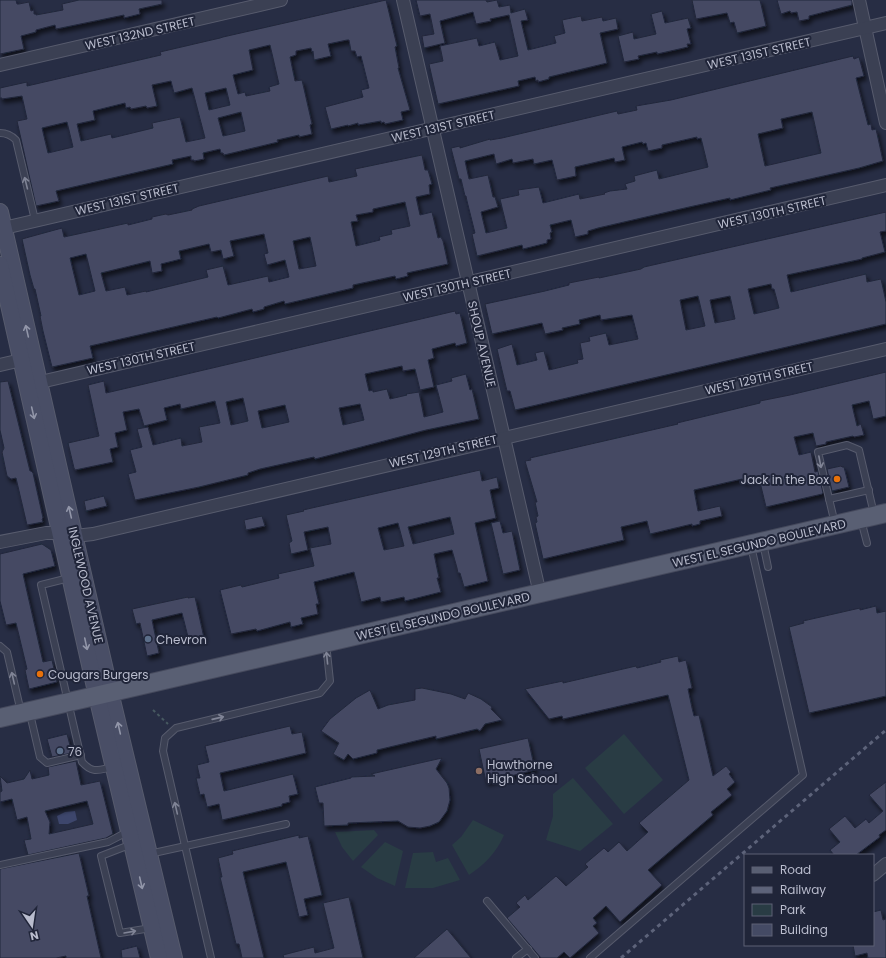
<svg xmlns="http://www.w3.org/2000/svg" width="886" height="958" font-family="Poppins,sans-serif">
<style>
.green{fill:#293c44}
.water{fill:#3d466c}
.building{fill:#444a64;stroke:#22273b;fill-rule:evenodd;filter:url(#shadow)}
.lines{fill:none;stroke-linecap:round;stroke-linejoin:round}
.service-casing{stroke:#575b6d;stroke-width:8}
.minor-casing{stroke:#575b6d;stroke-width:14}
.secondary-casing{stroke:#575b6d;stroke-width:18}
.primary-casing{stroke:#45495c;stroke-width:20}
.path{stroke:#475961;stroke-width:2;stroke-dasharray:3 3;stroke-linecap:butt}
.service{stroke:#3b4053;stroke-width:6}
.minor{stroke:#3b4053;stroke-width:12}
.secondary{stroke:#494e66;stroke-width:16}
.primary{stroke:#595f73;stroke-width:18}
.rail{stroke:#5d637a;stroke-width:3;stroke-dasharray:4 4;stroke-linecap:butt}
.oneway{stroke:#808496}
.oneway2{stroke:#9296a9}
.food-dot{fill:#e8710a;stroke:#202539;stroke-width:1.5}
.service-dot{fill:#5c6f8a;stroke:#202539;stroke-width:1.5}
.education-dot{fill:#8d6e63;stroke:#202539;stroke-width:1.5}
.labels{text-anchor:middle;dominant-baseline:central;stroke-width:4;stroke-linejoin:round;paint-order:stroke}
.street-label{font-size:12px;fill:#b9bccd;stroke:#202539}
.poi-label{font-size:12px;fill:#b9bccd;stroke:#202539;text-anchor:start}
</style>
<defs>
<filter id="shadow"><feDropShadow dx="2.5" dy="4" stdDeviation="2" flood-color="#0009"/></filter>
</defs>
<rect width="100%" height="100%" fill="#272d44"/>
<g class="green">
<path d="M624,734L663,780L624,814L585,768Z"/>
<path d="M573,778L613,824L580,851L546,840L553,816V794Z"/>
<path d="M473,820L504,835C497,852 484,865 469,875L452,845L461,837Z"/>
<path d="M374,830L378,835L353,861L342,847L335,832Z"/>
<path d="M385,842L403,851L395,886L377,878L361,867Z"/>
<path d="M433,852L436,862L448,858L460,880L433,888H405L413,853Z"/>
</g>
<path class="water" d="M75,811L77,820L68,824H59L57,816L65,812Z"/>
<g class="building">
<path d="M0,0H16L17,4H19L29,2L31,11L34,10V14H36V15L63,10L62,4L79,0H162V4L139,9L140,14L124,18V15L56,29L55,25L36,30V32L21,36L24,49L0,54Z"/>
<path d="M386,0L397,46L395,47L399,68H398L410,110L401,112L403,120L385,124L384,122L381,123V121L358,125V123L348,126V125L331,129L325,107L363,97L361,90L369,88L361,56L357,57L355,51H351L349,40H347L328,44L331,56L314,60L313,51L312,52L311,48L296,51V55L290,57L295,81L302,80L312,124L310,125L312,134L299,137V135L277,140L278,142L224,155L223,153H221L220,149L203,153L204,159L194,161V160H191V156L172,160L173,164L56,191L59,201L36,206L17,121L27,119L22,96L2,99V98H0V88L27,82V86L161,55L160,52L220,38L223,37ZM270,45L279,84L269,87L270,91L246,96L245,92L238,94L233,75L253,70L249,50ZM171,81L174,93L192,88L205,138L186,142L180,117L152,123L153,128L112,138L111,134L81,141L77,124L95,120L93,111L125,103L126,108L130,107L131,109L146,106L147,108L157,106L152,85ZM226,88L230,105L209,110L205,93ZM241,112L245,131L223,136L218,118ZM67,122L73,147L48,153L42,128Z"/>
<path d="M416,0H486L487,2L497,0L499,7L510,5L511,13L525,9L528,20L521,21L528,50L556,43L554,36L565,33L562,20L581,16L582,21L602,17L603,21L616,18L618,29L600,33L607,63L549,77V79L538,82V80L536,81L535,77L518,81L519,86L438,104L429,64L443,61L440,46L477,38L479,46L495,42L500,60L518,56L509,15L490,19L491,21L476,24L473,12L440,21L445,43L424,48L422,36L434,34L430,14L420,16Z"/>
<path d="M692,0H760L766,26L737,33L734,22L730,23L727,13L696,19Z"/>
<path d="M777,0H852V5L809,16V19L799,21L797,12L791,13L790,11L781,14Z"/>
<path d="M662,11L665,23L688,18L691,28L687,29L691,44H687L688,47L666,52L657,54V52L638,56L639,59L624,62L618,36L633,32L634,39L656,34L651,14Z"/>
<path d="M853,56L854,59L859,57L864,76L856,78L868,125L871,124L872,130L876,129L883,161L859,168L770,188L771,190L746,196L730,200V198L689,207L598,228L588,231V234L575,237L571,220L550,225L552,232L550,233L551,239L547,240V243L523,249L522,245L477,256L472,234L475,233L467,201L466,196H465L461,179H459L451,148L460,146V148L490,139V140L502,138L617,111L618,114L637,110L636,106L671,100ZM812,112L821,153L765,166L758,134L783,128L781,119ZM697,137V139L701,138L708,167L659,179L657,170L634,176L635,181L625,184L627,189L610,191L604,193L605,194L580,199L579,194L543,203L539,187L518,190L519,195L500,199L507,228L486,233L481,212L498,207L495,197H493L488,175L469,179L465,161L494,154L496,164L512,159L513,163L533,159L534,164L552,160L557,180L576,176L575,167L614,158L615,162L625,160L622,147L642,142L643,144L646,143L648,151L662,148V145Z"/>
<path d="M422,155L425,170H428L432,184L429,185L430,194L416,197L420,215L432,212L438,238L441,237L443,241L448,264L407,273L408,276L396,279L395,276L353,285V288L285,304L284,301L264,307V309L253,312L252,309L218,318L217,317L90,346L93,358L52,367L43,331L40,316H41L35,289H34L30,275L22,239L62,228L64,237L128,223V225L152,219V217L166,214L168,215L192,210V209L199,206L328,176L329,182L357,176L355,169ZM405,202L410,226L391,230L392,234L379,237L380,240L356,246L351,222L358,221L356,215L373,212V209ZM264,234L268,253L264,254L267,265L285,260L289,277L269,282L268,276L228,285L223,266L206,270L208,277L146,292V291L127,295L125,287L106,291L101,273L150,261L152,273L162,271L161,264L181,259L179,251L209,244L211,252L221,250L223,259L234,256L230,241ZM310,237L316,266L299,269L293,241ZM86,254L95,291L79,295L70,258Z"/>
<path d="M886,212V231L880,232L885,252L862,258V259L787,275L791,292L866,274L867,282L881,279L886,302V324L515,410L510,391H507L497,349L512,344L517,365L537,360L535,353L544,351L549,370L578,363L577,360L583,359L580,343L590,341L589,337L606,333L609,345L638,339L632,315L601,320L600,315L579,320L580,324L562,328L563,330L545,334L542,323L492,334L485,304L545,291L569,285V283L599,277V278L641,269L644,267ZM771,284L772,289H774L779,308L754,314L748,289ZM698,296L705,326L686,330L680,300ZM730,296L735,319L715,323L710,300Z"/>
<path d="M455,311L456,314L460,313L467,343L456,346L455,343L432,349L434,358L428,360L434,387L420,390L415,369L403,371L402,366L365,374L369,391L373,390V392L387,389L390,399L407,395L406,394L419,392L424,417L443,412L436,385L452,381L451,378L466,374L470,390L472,389L479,419L426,430L315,459L314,457L260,469L248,473V475L199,487L135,500L128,474L136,472L130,450L142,447L137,429L148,427L153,445L181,438L182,446L202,442L199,427L220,423L215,401L181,409L180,404L164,408L167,420L144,426L139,409L123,412L127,430L115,433L118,447L110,449L113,462L75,470L74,468L68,443L99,436L88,385L104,381L106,393ZM243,398L248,421L231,425L226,402ZM360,404L364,420L343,425L339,408ZM285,405L289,422L262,428L258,411Z"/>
<path d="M886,372V416L873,419L869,401L852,405L857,426L861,424L864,435L854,437L853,436L826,442V444L816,446L813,433L794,437L799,455L811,452L815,472L818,471L823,493L822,494L766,507L759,478L743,482L742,479L694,490L698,511L720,506L722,516L700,521V524L692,526V524L650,534L647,521L621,527L624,540L543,559L535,523L537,522L536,517L538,516L535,502H537L525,461L531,460L530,458L678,424L677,423L760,403V401L790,395Z"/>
<path d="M8,381L30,471H31L33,473L43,518L42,519L43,522L27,525L16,478L11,479L7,476L2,452L4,448L0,430V382Z"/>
<path d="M841,466L842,467H844L849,487L832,491L827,469Z"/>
<path d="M480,470L482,481L497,477L499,488L490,490L496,518L475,523L488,581L464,587L460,573H458L457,568L452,550L434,554L439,578H437L441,592L405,601L404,597L381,602L380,597L361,602L354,572L314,582L319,604H316L318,614L301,618L303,624L291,627L290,622L257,631L256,629L231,634L220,590L241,585L242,587L279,578L278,574L314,566L310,548L331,544L328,527L304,532L308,550L291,554L289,543L292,541L286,515L304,511L303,510ZM450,517L454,534L413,544L408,527ZM398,523L404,546L384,550L378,528Z"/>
<path d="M104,496L107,506L86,511L84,501Z"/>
<path d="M262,516L265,526L246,530L244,520Z"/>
<path d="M500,521L503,533L512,531L520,570L503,574L491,523Z"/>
<path d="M42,544L51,550L55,566L23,574L43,662L52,660L57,682L29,689L25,670L27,669L16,623L6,625L0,601V554Z"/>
<path d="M188,597V598L195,597L204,638L189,641L182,613L152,620L159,653L147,656L140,623L136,624L132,609Z"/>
<path d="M876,606L877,613L886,611V696L809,713L789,627L804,623L803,621L860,608V610Z"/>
<path d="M678,656L679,662L686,660L692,688L688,689L692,708L694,716L699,715L713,776L726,766L731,772L729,774L735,782L727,789L732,795L711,812L713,815L648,870L662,885L620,922L606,906L593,918L597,923L593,926L599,933L570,958L564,952L557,958H541L507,918L520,907L516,903L525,895L528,900L556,876L566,886L588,867L585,864L604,848L608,852L619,842L627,851L648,832L639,823L689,780L668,695L563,719L562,716L549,719L525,689L563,681V683L636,666L637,668L661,662L660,660Z"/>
<path d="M422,688L451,694L465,699L468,693L481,699L492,707L491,709L502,720L485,724L480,731L477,729L436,739V736L377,750V753L353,759L348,754L344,760L333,754L339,743L321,731L330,719L356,698L370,690L378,709L388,705L415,700V689Z"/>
<path d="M290,726L292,734L302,732L306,753L220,773L224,791L293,774L298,794L289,796L290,802L282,804V806L222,820L219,804L207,807L204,794L200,795L196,778H200L197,765L209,762L205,746Z"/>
<path d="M67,734L72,753L52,757L47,739Z"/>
<path d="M528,738L535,770L486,782L479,749Z"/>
<path d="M442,758L436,769L447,783L449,788L450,800L447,811L439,822L430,826L420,828L408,827L398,821L348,823V825L324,826L323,803H319L315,787L351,778V777L375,776L371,774Z"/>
<path d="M76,761L81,785L100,781L113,834L106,838L28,855L24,840L31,839L27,817L17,820L12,799L0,802V792L2,791L0,776L7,783L24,779L30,770L32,779L49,775L48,767ZM87,801L93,824L49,834L50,822L45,811Z"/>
<path d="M886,782V830L879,835L880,837L856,855H834L830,850L840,842L829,829L845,816L855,828L866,819L869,823L883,811L869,795Z"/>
<path d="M299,835V838L308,836L322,895L304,899L308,915L299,917L286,862L243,872L264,958H242L239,944H236L229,914L220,877H222L218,858L233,854L232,851Z"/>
<path d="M79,853L89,896H87L101,958H66V956L56,958H0V869Z"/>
<path d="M349,897L363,958H284L283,955L314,947L315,953L334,948L323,903Z"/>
<path d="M881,910L883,920L886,919V958H868L867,953L855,956L853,945H873V912Z"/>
<path d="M447,929L471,958H414Z"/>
<path d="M137,946L140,958H122L121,950Z"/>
</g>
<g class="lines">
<defs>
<g id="service">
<path d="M0,133C7,133 11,135 16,140L35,220"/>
<path d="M829,499L869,490"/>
<path d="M861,520L867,543"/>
<path d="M835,524L818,452L847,445L859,450L874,514"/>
<path d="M763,543L768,567"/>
<path d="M69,578L41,585L82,762C93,774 98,770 113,767"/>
<path d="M0,646L7,652L21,712"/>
<path d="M30,714L40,757L47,763L81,755"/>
<path d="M132,844L101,856L120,933L151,928"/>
<path d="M149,854L286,824"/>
<path d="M0,865L108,842L127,832"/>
<path d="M487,901L535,958"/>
<path d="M211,958L163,751L165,738L176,728L320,693L330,681L326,643"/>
<path d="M516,958L528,949"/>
<path d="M590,958L803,775L751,546"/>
</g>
<g id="minor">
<path d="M403,0L540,594"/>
<path d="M859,0L886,123"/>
<path d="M0,65L281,0"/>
<path d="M0,229L886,23"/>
<path d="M0,365L30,358"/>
<path d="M32,384L886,185"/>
<path d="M0,542L46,533H61L75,536L93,534L886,349"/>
<path d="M873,875L886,864"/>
</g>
<g id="secondary">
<path d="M0,212L110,692L174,958"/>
<path d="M0,265L97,696L159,958"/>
</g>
<path id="primary" d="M0,718L886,513"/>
</defs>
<use href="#service" class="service-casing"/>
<use href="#minor" class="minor-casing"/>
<use href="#secondary" class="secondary-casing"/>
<use href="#primary" class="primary-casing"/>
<path class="path" d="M153,710L168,724"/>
<use href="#service" class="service"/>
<use href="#minor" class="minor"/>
<use href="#secondary" class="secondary"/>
<use href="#primary" class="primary"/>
<path class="rail" d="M621,958L886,730"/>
</g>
<defs><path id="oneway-shaft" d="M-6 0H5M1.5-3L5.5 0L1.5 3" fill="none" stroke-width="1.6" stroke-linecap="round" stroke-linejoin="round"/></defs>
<g class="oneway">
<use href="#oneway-shaft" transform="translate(26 183) rotate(-104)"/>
<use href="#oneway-shaft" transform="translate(820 462) rotate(79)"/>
<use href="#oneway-shaft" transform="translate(327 658) rotate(-96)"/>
<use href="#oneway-shaft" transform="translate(13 678) rotate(-103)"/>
<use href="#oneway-shaft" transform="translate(218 718) rotate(-13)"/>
<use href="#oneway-shaft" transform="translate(176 808) rotate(-103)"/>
<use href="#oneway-shaft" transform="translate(130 932) rotate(-10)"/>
</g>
<g class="oneway2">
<use href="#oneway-shaft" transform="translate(27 331) rotate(-103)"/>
<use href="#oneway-shaft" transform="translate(33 413) rotate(77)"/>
<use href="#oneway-shaft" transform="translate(70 512) rotate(-103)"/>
<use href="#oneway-shaft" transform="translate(86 644) rotate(78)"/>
<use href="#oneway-shaft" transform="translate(119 728) rotate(-103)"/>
<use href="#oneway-shaft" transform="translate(141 883) rotate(77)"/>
</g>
<g class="food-dot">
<circle cx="837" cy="479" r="4"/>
<circle cx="40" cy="674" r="4"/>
</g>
<g class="service-dot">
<circle cx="148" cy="639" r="4"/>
<circle cx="60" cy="751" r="4"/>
</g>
<circle class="education-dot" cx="479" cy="771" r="4"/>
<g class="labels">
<g class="street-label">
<text transform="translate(140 33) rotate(-13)">WEST 132ND STREET</text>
<text transform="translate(759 53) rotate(-13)">WEST 131ST STREET</text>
<text transform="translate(443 126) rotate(-13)">WEST 131ST STREET</text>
<text transform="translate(127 199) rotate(-13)">WEST 131ST STREET</text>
<text transform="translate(772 212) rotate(-13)">WEST 130TH STREET</text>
<text transform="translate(457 285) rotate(-13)">WEST 130TH STREET</text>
<text transform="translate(482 344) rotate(77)">SHOUP AVENUE</text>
<text transform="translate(141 358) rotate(-13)">WEST 130TH STREET</text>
<text transform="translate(759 378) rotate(-13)">WEST 129TH STREET</text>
<text transform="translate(443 451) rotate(-13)">WEST 129TH STREET</text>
<text transform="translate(759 543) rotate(-13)">WEST EL SEGUNDO BOULEVARD</text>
<text transform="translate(86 585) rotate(77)">INGLEWOOD AVENUE</text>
<text transform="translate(443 616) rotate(-13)">WEST EL SEGUNDO BOULEVARD</text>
</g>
<g class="poi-label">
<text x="829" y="479" text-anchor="end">Jack in the Box</text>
<text x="156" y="639">Chevron</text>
<text x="48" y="674">Cougars Burgers</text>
<text x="68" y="751">76</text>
<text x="487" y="764">Hawthorne<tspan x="487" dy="14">High School</tspan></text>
</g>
</g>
<rect x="744" y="854" width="130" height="92" fill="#202539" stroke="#5d6174"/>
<rect x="752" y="867" width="20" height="6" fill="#595f73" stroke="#5d6174"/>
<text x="780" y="874" font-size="12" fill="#b9bccd">Road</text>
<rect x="752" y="887" width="20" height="6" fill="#5d637a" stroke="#5d6174"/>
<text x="780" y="894" font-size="12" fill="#b9bccd">Railway</text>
<rect x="752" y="904" width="20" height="12" fill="#293c44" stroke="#5d6174"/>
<text x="780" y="914" font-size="12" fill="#b9bccd">Park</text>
<rect x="752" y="924" width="20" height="12" fill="#444a64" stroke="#5d6174"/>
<text x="780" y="934" font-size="12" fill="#b9bccd">Building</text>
<g transform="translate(32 926) rotate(167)" stroke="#202539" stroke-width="3" paint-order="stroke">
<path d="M0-3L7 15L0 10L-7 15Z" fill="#b9bccd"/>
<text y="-6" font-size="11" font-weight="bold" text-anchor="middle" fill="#b9bccd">N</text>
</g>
</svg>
